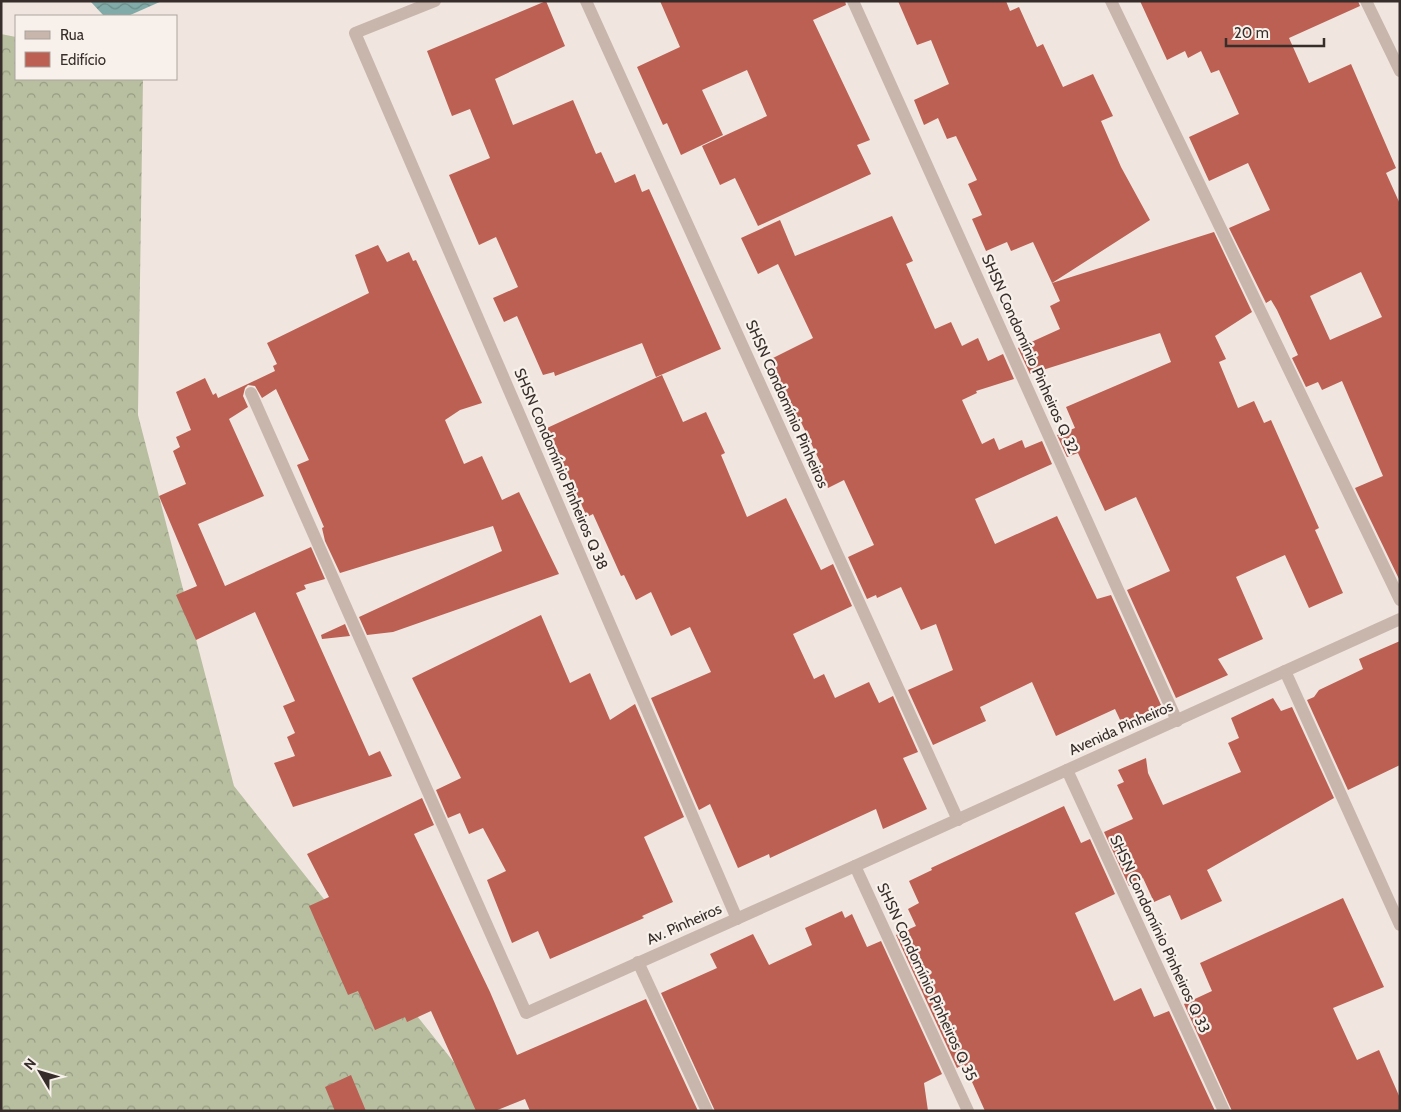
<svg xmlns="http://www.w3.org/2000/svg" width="1401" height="1112" font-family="Cabin,sans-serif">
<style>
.forest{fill:url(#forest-crowns)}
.water{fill:url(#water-waves)}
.building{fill:#bb6053;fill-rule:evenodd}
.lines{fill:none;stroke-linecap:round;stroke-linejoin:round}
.minor{stroke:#c8b6ac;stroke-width:12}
.labels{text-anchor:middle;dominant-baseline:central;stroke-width:4.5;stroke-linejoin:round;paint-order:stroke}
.street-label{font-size:15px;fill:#372d2a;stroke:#f8f1eb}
</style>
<defs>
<pattern id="forest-crowns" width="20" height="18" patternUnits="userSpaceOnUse" patternTransform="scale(1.25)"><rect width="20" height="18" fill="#b8bfa0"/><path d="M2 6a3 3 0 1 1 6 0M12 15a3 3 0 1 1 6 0" fill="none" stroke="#969c83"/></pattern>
<pattern id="water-waves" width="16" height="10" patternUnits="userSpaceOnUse" patternTransform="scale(1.25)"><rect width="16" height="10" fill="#81aba8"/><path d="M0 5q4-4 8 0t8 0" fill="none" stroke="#6a8c89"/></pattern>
</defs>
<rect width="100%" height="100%" fill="#f1e6df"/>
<path class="forest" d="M1,34L16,37V79H143L138,415L234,786L468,1080L479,1111H1Z"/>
<path class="water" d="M90,1H162L128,16H104Z"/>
<g class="building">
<path d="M546,1L565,46L495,79L513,125L573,100L596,154L601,152L615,183L635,174L642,192L649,189L721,349L656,377L642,343L555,376L554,372L543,375L517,316L504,322L493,298L518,287L496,237L479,245L449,175L490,158L470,109L452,116L427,51Z"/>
<path d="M660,1H845L846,5L813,20L870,140L857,145L871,174L758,226L735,178L720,185L702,146L767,116L747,70L702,90L723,135L681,155L667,123L663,125L637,67L680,47Z"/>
<path d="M898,1H1006L1010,11L1019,7L1037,47L1043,44L1063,87L1093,74L1113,116L1101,121L1121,167L1150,220L1052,283L1033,242L1011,251L1007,242L986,251L972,219L982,215L968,184L977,180L956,136L947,139L938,118L924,125L914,100L949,84L931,40L917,45Z"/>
<path d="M1140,1H1358L1360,6L1289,38L1309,83L1351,64L1396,168L1386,173L1400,204V581L1355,488L1383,476L1342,381L1322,390L1318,382L1306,387L1292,358L1298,355L1277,310L1271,300L1266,303L1229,228L1270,210L1248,163L1209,181L1189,137L1239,114L1219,70L1211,73L1201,51L1188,58L1185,51L1167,60ZM1361,272L1382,317L1330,340L1310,296Z"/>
<path d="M892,216L913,261L906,264L935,329L951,322L962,346L978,338L988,361L1003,354L1014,379L976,391L977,393L962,400L982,444L994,438L999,450L1022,440L1025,448L1042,441L1052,464L975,499L995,544L1057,516L1097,599L1111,595L1161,705L1145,713L1122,724L1115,709L1056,736L1032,682L980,707L986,721L933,745L908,690L953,670L936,624L921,630L901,587L877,598L876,595L867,599L848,557L874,545L844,480L828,488L817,466L821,464L800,420L795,422L775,379L778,378L769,360L813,338L778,264L758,274L741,238L780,220L795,256Z"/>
<path d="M1214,232L1252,312L1215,336L1226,359L1219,362L1238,408L1254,401L1264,423L1271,420L1319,528L1315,530L1343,593L1309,608L1285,555L1236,577L1263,639L1218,659L1228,675L1176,698L1127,590L1170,571L1136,497L1105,511L1078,453L1067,457L1057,435L1075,428L1066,407L1171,362L1160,333L1030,374L1018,348L1060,329L1050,306L1060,301L1052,283Z"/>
<path d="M378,245L387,262L409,252L413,261L416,260L482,403L460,410L445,420L464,464L482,456L502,500L519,492L559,574L393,632L367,635L359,617L502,551L493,526L340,573L325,541L322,528L324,527L297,465L309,460L276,389L262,398L255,386L248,385L245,388L243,396L248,407L229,419L264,496L198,524L225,586L311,547L325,579L304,585L306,589L296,593L369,756L380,751L392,776L293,807L274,763L295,756L287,737L295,733L283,706L295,701L255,612L196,640L176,595L197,586L159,496L186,484L173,451L180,447L176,437L191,430L176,392L205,378L213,395L216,393L218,398L275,371L273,366L277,364L267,343L369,293L355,255Z"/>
<path d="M662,375L683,422L706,412L725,453L721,455L747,517L786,498L821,570L833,564L852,606L793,634L814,679L824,674L835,698L869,682L879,703L893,696L918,752L903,758L927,809L883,829L876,809L770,858L769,854L738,868L710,804L699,810L651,698L711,672L690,627L671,636L651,592L636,600L624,575L621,576L593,514L587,517L547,428Z"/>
<path d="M541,615L570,683L590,673L610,720L635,704L684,817L644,837L673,902L642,916L644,918L550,959L538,931L512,943L487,880L506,871L483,828L469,834L460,813L448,818L436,790L461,778L412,678Z"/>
<path d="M345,624L350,636L322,639L321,635Z"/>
<path d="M1400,641V765L1348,790L1307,700L1314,697L1319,690L1363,669L1359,659Z"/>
<path d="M1273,698L1281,711L1292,707L1334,798L1207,870L1222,901L1181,920L1170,895L1154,902L1143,878L1129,886L1104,832L1133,819L1117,785L1124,782L1118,770L1146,758L1148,773L1163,805L1241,772L1228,743L1239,738L1231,718Z"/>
<path d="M422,798L434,825L414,834L490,992L517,1055L646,999L698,1111H530L525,1099L495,1111H476L431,1011L407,1022L405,1017L375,1030L358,991L348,995L309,906L329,897L307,854Z"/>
<path d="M1064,806L1081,843L1090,839L1115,894L1075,913L1114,1001L1141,988L1154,1017L1169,1011L1215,1111H985L964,1064L957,1068L896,935L916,926L908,909L919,903L909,881L932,870L931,868Z"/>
<path d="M1343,898L1384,987L1333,1008L1357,1060L1379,1050L1400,1098V1111H1232L1184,1004L1212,991L1200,963Z"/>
<path d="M842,911L845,918L852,914L867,947L881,941L942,1074L924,1083L928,1111H715L661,993L717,968L710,954L753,934L769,965L812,945L805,928Z"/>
<path d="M351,1075L366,1111H335L325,1087Z"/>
</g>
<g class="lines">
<g class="minor">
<path d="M435,1L355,33L737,919"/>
<path d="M586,1L958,820"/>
<path d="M853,1L1177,721"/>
<path d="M1111,1L1400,600"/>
<path d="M1366,1L1400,71"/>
<path d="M251,393L526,1013L855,866L1400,619"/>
<path d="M1285,671L1400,925"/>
<path d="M1067,770L1224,1111"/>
<path d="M855,866L968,1111"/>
<path d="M638,962L707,1111"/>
</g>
</g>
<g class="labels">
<g class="street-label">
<text transform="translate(1030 354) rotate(66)">SHSN Condomínio Pinheiros Q 32</text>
<text transform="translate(787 404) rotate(66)">SHSN Condomínio Pinheiros</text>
<text transform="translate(561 469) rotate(67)">SHSN Condomínio Pinheiros Q 38</text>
<text transform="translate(1121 728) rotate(-24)">Avenida Pinheiros</text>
<text transform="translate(684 924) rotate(-24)">Av. Pinheiros</text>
<text transform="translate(1160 934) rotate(65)">SHSN Condomínio Pinheiros Q 33</text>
<text transform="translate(927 982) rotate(65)">SHSN Condomínio Pinheiros Q 35</text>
</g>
</g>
<rect width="1401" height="1112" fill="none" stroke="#372d2a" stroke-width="5"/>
<rect x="15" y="15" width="162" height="65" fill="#f8f1eb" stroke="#aba39e"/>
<rect x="25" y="31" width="25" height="8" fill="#c8b6ac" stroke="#aba39e"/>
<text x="60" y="40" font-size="15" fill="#372d2a">Rua</text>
<rect x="25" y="52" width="25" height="15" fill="#bb6053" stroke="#aba39e"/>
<text x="60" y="65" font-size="15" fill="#372d2a">Edifício</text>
<g transform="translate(40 1072) rotate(308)" stroke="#f8f1eb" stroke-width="4" paint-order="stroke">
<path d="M0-4L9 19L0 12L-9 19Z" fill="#372d2a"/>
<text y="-8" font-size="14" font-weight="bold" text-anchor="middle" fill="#372d2a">N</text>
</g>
<path d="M1226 38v8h98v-8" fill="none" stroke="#372d2a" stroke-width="2.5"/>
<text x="1234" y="38" font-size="15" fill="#372d2a" stroke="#f8f1eb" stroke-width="4" paint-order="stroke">20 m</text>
</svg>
